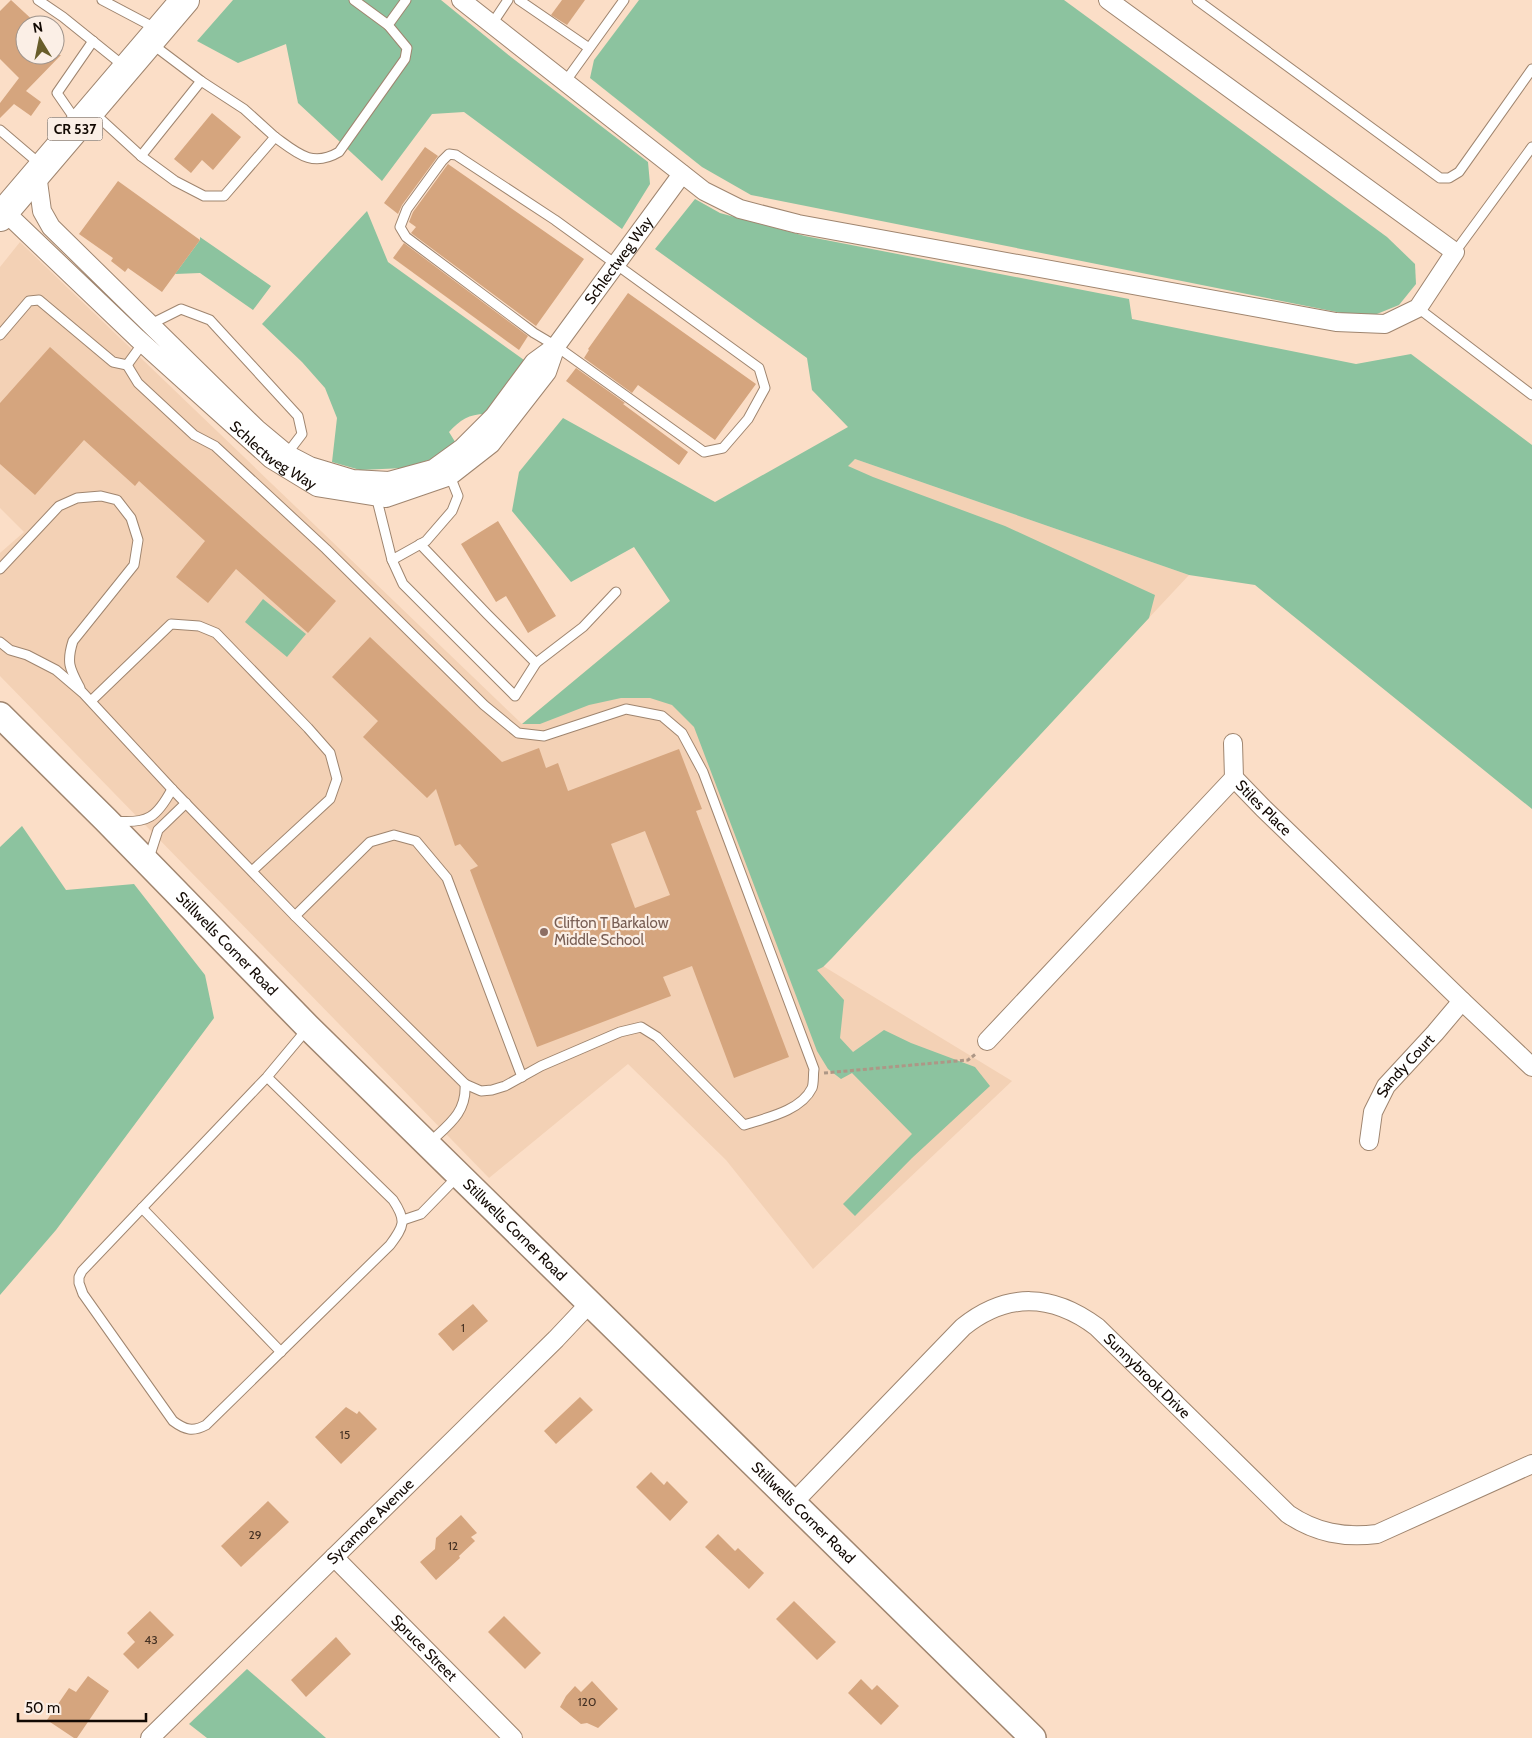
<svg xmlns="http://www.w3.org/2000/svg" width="1532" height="1738" font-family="Cabin,sans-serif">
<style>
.built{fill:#f3d1b5}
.green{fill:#8cc39f}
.building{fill:#d5a57e;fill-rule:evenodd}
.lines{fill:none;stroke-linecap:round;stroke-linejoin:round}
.lane-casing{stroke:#9f856f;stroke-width:11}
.street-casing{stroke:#9f856f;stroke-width:20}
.secondary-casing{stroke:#9f856f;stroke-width:28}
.primary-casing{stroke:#9f856f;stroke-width:30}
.path{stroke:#ad9786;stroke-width:3;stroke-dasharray:4 2.5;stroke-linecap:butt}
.lane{stroke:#fff;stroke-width:9}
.street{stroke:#fff;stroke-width:18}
.secondary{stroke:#fff;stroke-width:25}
.primary{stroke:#fff;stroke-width:28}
.education-dot{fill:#8d6e63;stroke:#fbefe6;stroke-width:2}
.labels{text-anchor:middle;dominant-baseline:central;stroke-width:4.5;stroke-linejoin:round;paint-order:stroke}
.number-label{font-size:12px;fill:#433022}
.shield{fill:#fbefe6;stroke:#584e47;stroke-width:1}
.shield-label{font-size:14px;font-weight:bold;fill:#120903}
.street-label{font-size:15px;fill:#120903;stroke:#fbefe6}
.education-label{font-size:15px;fill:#785e54;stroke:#fbefe6;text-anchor:start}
</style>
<rect width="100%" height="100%" fill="#fbdec7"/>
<path class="built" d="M20,242L522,724L670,601L855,459L1189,575L823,966L1012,1081L813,1269L726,1160L628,1064L489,1178L0,676V553L24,532L0,508V267Z"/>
<g class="green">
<path d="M233,0H441L511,57L648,162L650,184L622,229L464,112L432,114L382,181L298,103L286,44L238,63L197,41Z"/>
<path d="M639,0H1064L1387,237L1415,264L1416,284L1399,305L1367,318L751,195L702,167L590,78L594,60Z"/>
<path d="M695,199L720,213L805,236L1129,299L1132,319L1356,364L1411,354L1532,445V809L1255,585L1189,575L855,459L848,466L873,477L1005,526L1155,595L1149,618L833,957L823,967L817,970L844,1000L840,1038L853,1052L884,1030L911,1043L975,1067L990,1086L912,1158L855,1216L843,1204L912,1134L852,1073L841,1079L828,1069L817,1051L694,727L672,705L650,698H621L589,705L540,724H522L670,601L634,547L571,582L512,511L519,472L563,418L715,502L848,427L812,390L807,358L655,249Z"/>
<path d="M367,211L388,262L524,360L485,414C469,414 460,420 449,432L457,445L438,457L404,468L360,470L332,462L337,418L325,388L302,362L262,324Z"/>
<path d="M200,237L271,286L253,310L200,273L175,274L200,240Z"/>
<path d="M263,599L306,634L287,657L245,622Z"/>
<path d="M22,826L66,890L134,884L205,975L214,1018L56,1230L0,1295V847Z"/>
<path d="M247,1669L326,1738H207L189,1724Z"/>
</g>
<g class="building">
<path d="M11,0L38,25H25V55H61L26,91L41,102L31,116L14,104L0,118V103L19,78L0,59V11Z"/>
<path d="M562,0H585L567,25L551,15Z"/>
<path d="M212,113L241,137L213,170L202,160L191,173L174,159Z"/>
<path d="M425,147L438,156L402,205L398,214L384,203Z"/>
<path d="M448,164L584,259L536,326L411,233L416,227L409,222L413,212Z"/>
<path d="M118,181L200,240L162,292L128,268L125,272L111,261L113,258L79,234Z"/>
<path d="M404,243L528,336L519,350L393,258Z"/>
<path d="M628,293L756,384L715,440L638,385L632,393L584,358L589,350L588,349Z"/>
<path d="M50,347L336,601L308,633L236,569L208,603L176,577L205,541L139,481L135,486L84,440L35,495L0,464V403Z"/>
<path d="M576,368L625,403L623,404L688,452L679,465L566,381Z"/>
<path d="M498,521L556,616L528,633L506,596L496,602L461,544Z"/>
<path d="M370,637L502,762L539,748L546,768L558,763L568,791L679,749L702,809L696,811L789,1057L734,1078L692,966L663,977L671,996L537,1047L470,870L478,866L460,844L455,846L436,789L427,798L363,737L378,721L332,677ZM645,831L670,895L635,908L611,844Z"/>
<path d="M473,1304L488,1321L453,1351L438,1334Z"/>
<path d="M580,1397L593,1410L556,1444L544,1431Z"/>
<path d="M346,1407L357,1414L359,1411L377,1429L341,1464L315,1437Z"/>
<path d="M651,1472L664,1485L667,1481L688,1502L670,1521L636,1487Z"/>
<path d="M268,1501L289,1522L241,1567L221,1546Z"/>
<path d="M461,1515L477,1533L471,1537L475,1541L459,1556L460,1558L436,1580L420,1562L435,1549L436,1538Z"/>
<path d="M718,1534L735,1551L738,1548L764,1573L749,1589L705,1547Z"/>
<path d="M794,1601L836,1642L817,1660L776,1619Z"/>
<path d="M150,1611L174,1635L138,1669L123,1654L135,1642L127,1633Z"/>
<path d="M504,1616L541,1653L525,1669L488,1632Z"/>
<path d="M336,1637L351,1654L306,1697L291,1680Z"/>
<path d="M88,1676L109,1691L77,1738H74L47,1720L69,1688L76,1692Z"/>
<path d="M861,1679L872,1690L877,1685L899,1706L881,1725L848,1693Z"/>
<path d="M592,1681L618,1709L598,1728L587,1723L581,1724L560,1707L566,1696L575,1686L581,1692Z"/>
</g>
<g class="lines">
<defs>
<g id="lane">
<path d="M38,0L63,17L125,67"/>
<path d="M102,0L157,29"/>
<path d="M354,0L388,25"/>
<path d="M519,0L589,48"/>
<path d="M1197,0L1440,178H1449L1459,172L1532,69"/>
<path d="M492,24L508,0"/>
<path d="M565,82L624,0"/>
<path d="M94,113L141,156L175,181L204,196H224L275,137L244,109L201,81L152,44"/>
<path d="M77,122L57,93L93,41"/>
<path d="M0,130L41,165"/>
<path d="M275,137C297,153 312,168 339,152L405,59L407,48L388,25L406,0"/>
<path d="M449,154L456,155L555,220L759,368L765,388L748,419L723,448L704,452L556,346L534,333L406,237L400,227L407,209L442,161Z"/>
<path d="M141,156L201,81"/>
<path d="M1455,252L1532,147"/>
<path d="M1418,308L1532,395"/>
<path d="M149,325L181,309L210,320L298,416L302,434L286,455"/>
<path d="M0,335L29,301L39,300L113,362L127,365L143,343"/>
<path d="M127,365L138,383L194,435L215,446L326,549L484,705L518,733L544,736L626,709L662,716L682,733L703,772L814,1069C813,1075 814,1083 812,1088C801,1111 766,1118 744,1125L657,1037L641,1027L620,1032L541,1066L505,1086L492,1090L481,1091L465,1084"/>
<path d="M376,496L392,560L426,541L452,511L458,496L450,476"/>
<path d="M420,544L487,614L536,663"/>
<path d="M392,560L403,584L515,696L536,663L583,627L616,592"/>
<path d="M0,569L59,506L77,498L101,496L117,500L131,518L138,540L134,565L73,641C66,663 70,669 80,688"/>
<path d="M0,642L10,650L27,655L56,670L83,693L172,789L295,916L465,1084C467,1113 448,1125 429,1143"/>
<path d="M91,701L171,624L199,626L216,633L308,728L330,753L337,779L330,799L252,871"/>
<path d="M115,821C148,824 157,817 172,789"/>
<path d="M149,858L158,830L186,803"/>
<path d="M295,916L370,842L394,835L416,841L447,878L522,1077"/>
<path d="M267,1077L393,1200C407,1221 404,1226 390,1245L206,1425C193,1432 185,1430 173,1421L83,1294L79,1283V1277L82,1271L267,1077L308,1028"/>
<path d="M142,1208L281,1352"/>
<path d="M403,1220L421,1214L458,1176"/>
</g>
<g id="street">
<path d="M461,0L704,191L740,209L798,224L1336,322L1385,324L1418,308L1455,252L1108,0"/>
<path id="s1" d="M4,211L137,338L271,459L317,487L386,498L450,476L491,444L547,372L556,346L534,362L494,416L462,448L433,469L389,481L353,479L310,466L287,454L257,429L51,227L42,211L37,174"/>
<path id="s2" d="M556,346L682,174"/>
<path d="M1233,743L1234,778"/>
<path id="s3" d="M1234,778L1263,808L1462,1001L1532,1067"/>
<path d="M987,1041L1234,778"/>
<path id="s4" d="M1369,1141L1373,1112L1386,1086L1435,1033L1462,1001"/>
<path id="s5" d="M793,1503L963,1327C1008,1291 1053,1294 1097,1327L1288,1514C1316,1533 1344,1538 1377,1534L1532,1464"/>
<path id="s6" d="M334,1557L513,1738"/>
<path id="s7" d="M150,1738L556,1339L589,1304"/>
</g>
<g id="secondary">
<path id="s8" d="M0,715L106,820L308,1027L1033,1738"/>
</g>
<path id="primary" d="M0,217L185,0"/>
</defs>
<use href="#lane" class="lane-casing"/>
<use href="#street" class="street-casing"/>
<use href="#secondary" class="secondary-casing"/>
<use href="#primary" class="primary-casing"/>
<path class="path" d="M824,1073L968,1060L977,1053"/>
<use href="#lane" class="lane"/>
<use href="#street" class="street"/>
<use href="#secondary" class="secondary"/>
<use href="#primary" class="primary"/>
</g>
<circle class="education-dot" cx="544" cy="932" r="5"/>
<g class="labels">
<g class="number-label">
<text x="463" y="1327">1</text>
<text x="345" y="1434">15</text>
<text x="255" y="1534">29</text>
<text x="453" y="1545">12</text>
<text x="151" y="1639">43</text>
<text x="587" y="1701">120</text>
</g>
<rect class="shield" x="47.5" y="117.5" width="55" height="23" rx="4"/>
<g class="shield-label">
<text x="75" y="129">CR 537</text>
</g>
<g class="street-label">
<text stroke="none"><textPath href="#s2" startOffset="106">Schlectweg Way</textPath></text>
<text stroke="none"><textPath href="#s1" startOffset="364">Schlectweg Way</textPath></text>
<text stroke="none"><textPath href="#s3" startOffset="42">Stiles Place</textPath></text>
<text stroke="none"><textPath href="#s8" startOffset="322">Stillwells Corner Road</textPath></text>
<text stroke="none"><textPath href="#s4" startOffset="86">Sandy Court</textPath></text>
<text stroke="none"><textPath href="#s8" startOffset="728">Stillwells Corner Road</textPath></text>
<text stroke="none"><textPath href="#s5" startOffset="461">Sunnybrook Drive</textPath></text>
<text stroke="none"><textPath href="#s8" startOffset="1132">Stillwells Corner Road</textPath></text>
<text stroke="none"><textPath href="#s7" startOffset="309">Sycamore Avenue</textPath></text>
<text stroke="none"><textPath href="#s6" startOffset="128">Spruce Street</textPath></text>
</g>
<g class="education-label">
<text x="554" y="923">Clifton T Barkalow<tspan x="554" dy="17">Middle School</tspan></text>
</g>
</g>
<g transform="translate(40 40) rotate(350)"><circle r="24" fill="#fbefe6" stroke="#9e938b"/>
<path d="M0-4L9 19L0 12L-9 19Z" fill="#685d2a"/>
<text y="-8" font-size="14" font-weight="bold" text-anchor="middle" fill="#120903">N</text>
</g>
<path d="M18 1713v8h128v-8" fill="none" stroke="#120903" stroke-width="2.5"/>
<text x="25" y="1713" font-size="15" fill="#120903" stroke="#fbefe6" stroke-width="4" paint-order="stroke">50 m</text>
</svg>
